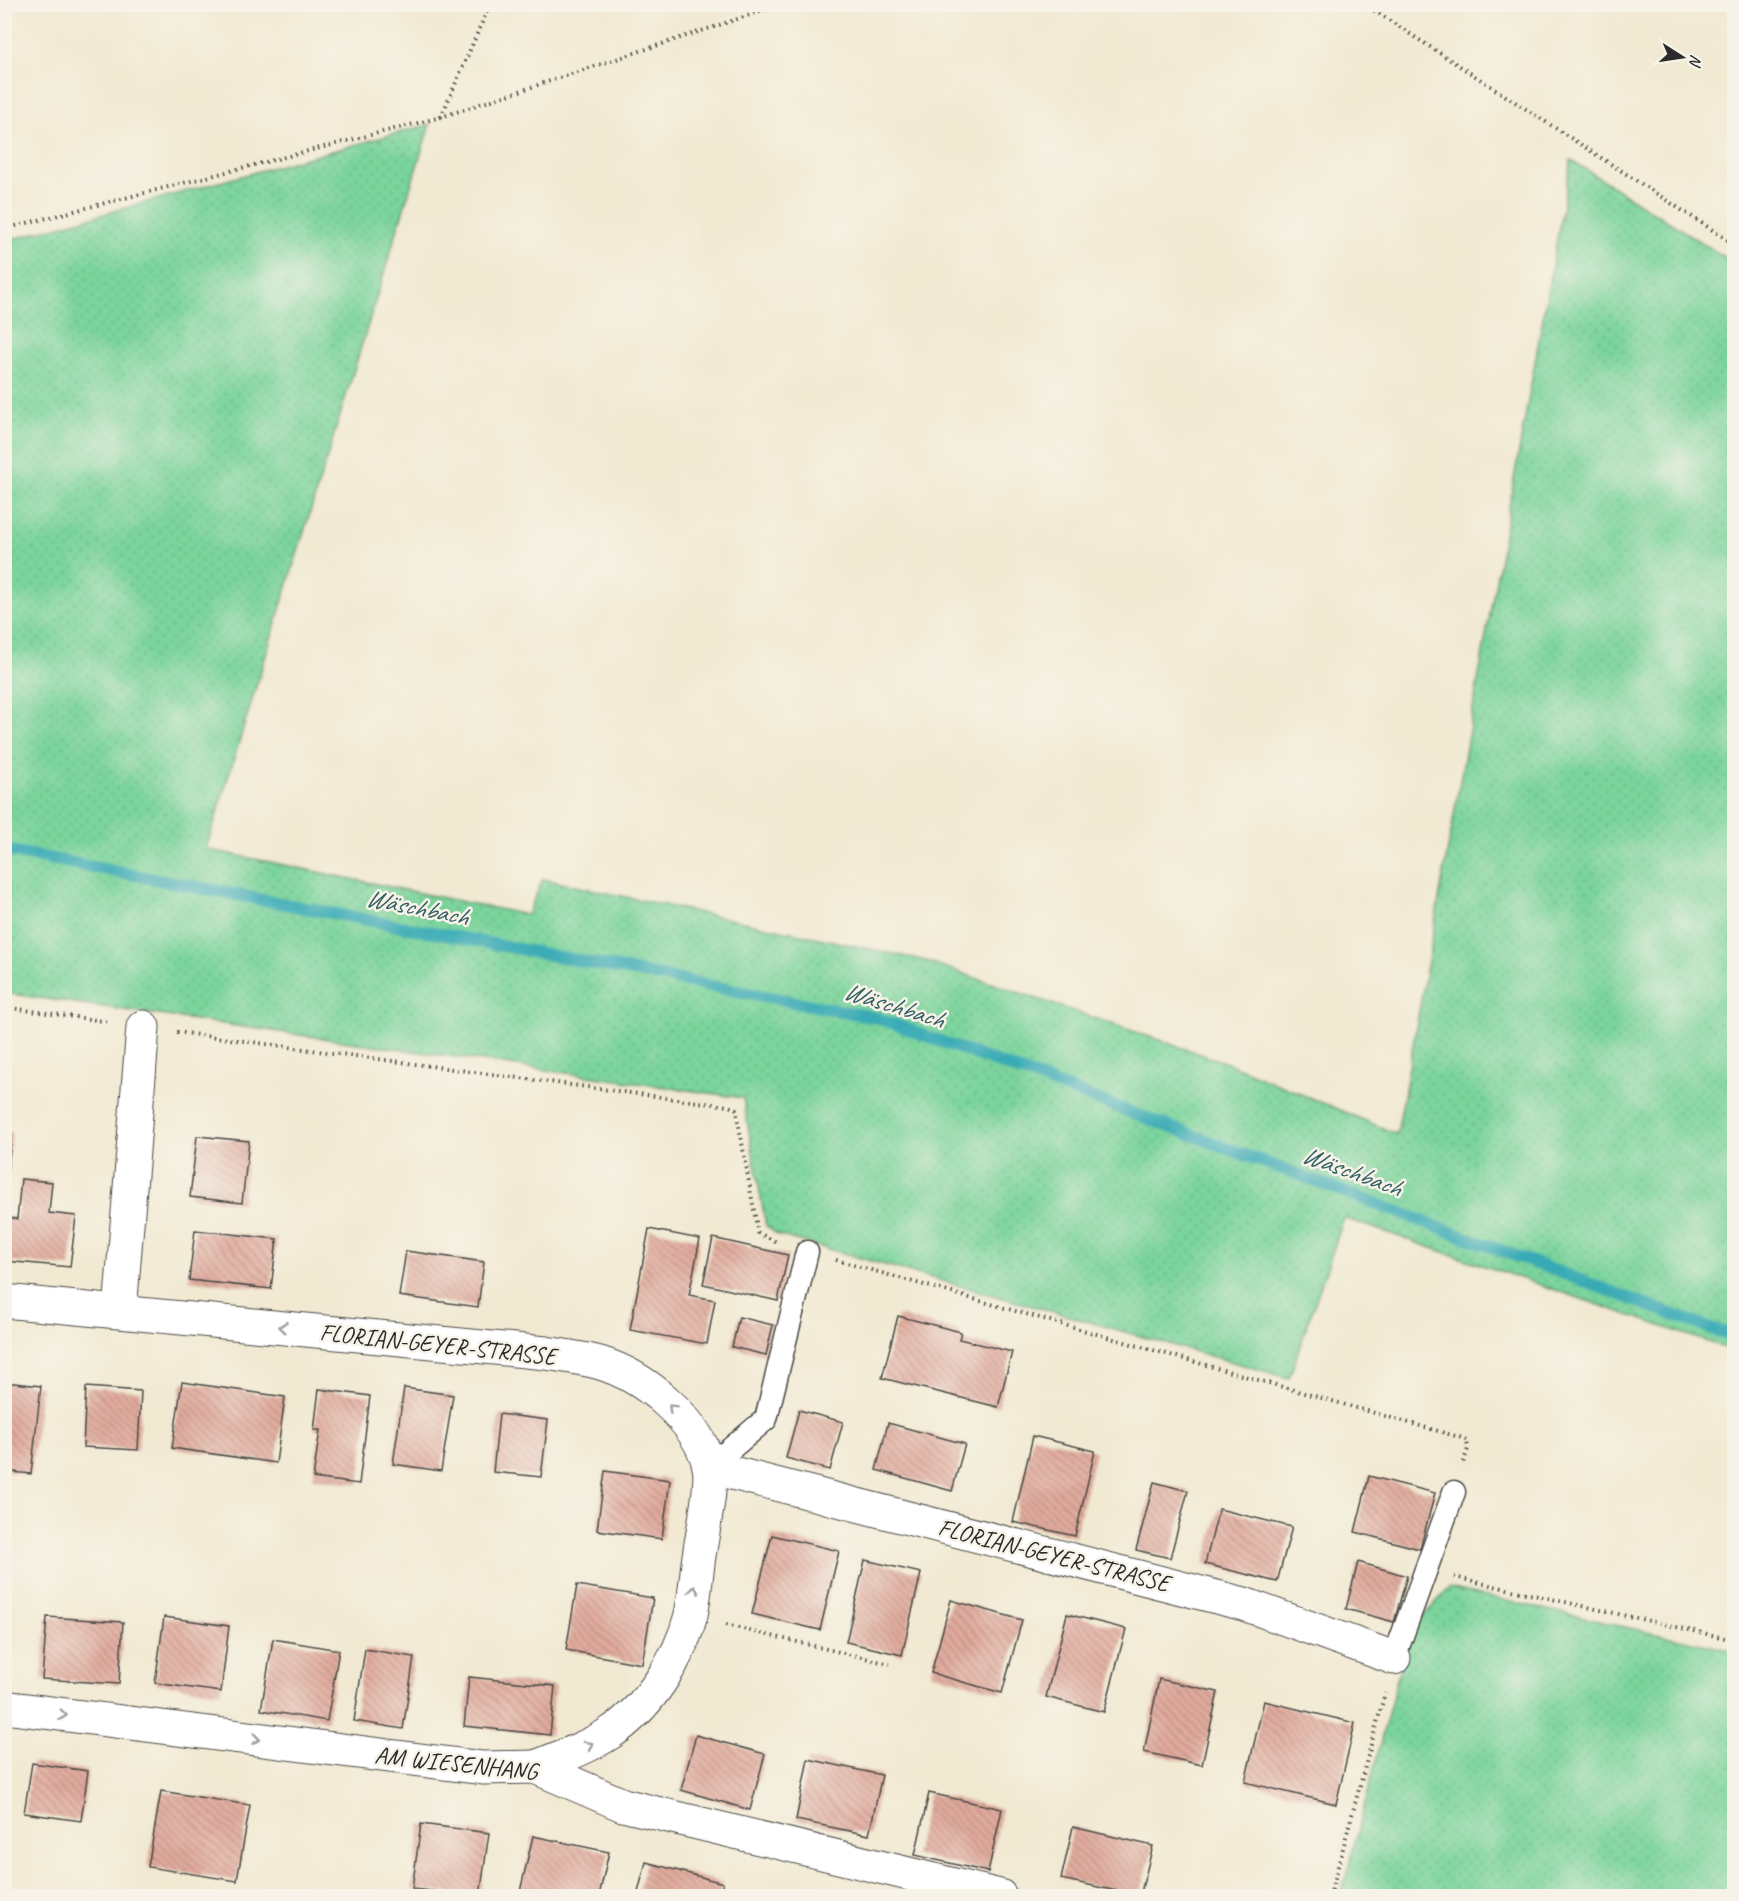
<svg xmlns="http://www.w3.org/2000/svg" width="1739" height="1901" font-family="Caveat,sans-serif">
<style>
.grass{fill:url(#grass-dots);stroke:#528063;stroke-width:1.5}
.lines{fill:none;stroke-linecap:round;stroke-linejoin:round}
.stream{stroke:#39aab5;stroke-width:12}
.building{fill:url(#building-back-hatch)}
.lane-casing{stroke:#494844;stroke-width:25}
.street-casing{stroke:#494844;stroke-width:35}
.path{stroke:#494844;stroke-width:4;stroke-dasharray:1.5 4.5;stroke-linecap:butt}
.lane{stroke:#fff;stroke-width:22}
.street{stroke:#fff;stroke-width:33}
.oneway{stroke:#a0a0a0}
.labels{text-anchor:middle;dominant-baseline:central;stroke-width:5;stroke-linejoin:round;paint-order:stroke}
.street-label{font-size:24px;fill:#2b2b2b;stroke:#f7f3e8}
.water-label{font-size:26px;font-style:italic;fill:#315e62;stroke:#f7f3e8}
</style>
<defs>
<pattern id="grass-dots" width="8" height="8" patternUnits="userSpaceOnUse" patternTransform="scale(1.5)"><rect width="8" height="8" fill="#7ad49b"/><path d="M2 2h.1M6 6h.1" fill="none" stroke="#6ab686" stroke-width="1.8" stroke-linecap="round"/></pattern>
<pattern id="building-back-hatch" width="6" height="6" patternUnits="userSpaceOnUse" patternTransform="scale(1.5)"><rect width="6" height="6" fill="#e1ab9d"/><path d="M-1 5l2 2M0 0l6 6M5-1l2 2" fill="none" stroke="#b78b80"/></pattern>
</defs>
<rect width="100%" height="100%" fill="#f7f3e8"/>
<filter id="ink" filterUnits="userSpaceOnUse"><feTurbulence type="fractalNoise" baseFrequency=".0167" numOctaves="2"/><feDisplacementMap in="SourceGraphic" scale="12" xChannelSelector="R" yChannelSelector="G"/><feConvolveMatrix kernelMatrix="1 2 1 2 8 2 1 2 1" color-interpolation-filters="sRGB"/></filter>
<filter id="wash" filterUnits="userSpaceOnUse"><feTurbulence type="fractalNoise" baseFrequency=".008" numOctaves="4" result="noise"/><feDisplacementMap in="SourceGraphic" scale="24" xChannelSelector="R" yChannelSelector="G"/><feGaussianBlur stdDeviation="1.35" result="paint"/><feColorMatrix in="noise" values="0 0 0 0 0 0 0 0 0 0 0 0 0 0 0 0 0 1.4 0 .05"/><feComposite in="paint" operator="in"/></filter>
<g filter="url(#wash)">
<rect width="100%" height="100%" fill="#f1e9d2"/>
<g class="grass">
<path d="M430,124L206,849L527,915L543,879L926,961L1227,1063L1397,1134L1571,160L1734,263V1351L1344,1218L1289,1378L778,1235L766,1226L743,1098L5,993V241Z"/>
<path d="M1449,1588L1734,1651V1896H1341L1409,1632Z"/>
</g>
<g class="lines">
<path class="stream" d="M4,850L878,1018L1717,1331L1734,1334"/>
</g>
<g id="blocks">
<g class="building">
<path d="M4,1132L12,1133L6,1181H4Z"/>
<path d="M197,1136L249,1141L242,1203L190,1197Z"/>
<path d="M21,1179L52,1182L49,1213L76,1216L70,1267L5,1261V1217L17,1219Z"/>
<path d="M649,1229L700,1239L689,1295L715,1300L707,1344L630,1330Z"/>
<path d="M195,1230L277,1239L271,1289L189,1280Z"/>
<path d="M713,1238L788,1255L778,1301L703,1284Z"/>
<path d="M406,1251L484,1262L478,1307L399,1296Z"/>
<path d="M898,1316L961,1332L959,1339L1012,1352L998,1407L882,1378Z"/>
<path d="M739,1317L773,1325L766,1355L732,1347Z"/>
<path d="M4,1382L41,1386L31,1474L4,1471Z"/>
<path d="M182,1382L285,1397L276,1463L172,1448Z"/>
<path d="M86,1387L141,1391L138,1450L83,1447Z"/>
<path d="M404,1388L453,1395L441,1471L393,1464Z"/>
<path d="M319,1389L370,1396L359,1484L313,1478L320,1430H314Z"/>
<path d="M799,1410L843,1422L830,1470L786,1458Z"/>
<path d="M499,1414L548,1420L541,1477L493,1472Z"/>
<path d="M888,1423L965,1444L952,1491L876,1470Z"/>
<path d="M1033,1436L1095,1451L1075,1536L1013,1522Z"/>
<path d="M605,1471L670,1480L662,1539L597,1530Z"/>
<path d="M1369,1476L1435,1493L1420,1549L1355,1532Z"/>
<path d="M1154,1482L1188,1491L1170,1558L1136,1550Z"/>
<path d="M1219,1509L1292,1527L1277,1582L1205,1564Z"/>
<path d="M772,1535L839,1551L820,1630L752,1614Z"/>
<path d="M865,1560L921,1573L902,1655L846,1642Z"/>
<path d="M1358,1562L1407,1576L1394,1622L1346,1609Z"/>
<path d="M577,1585L653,1598L642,1664L566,1650Z"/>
<path d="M951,1600L1022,1620L1002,1693L931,1673Z"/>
<path d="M1067,1614L1126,1629L1104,1712L1046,1697Z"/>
<path d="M47,1617L123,1622L119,1684L42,1679Z"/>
<path d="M164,1617L229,1626L221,1692L155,1683Z"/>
<path d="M273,1639L339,1650L327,1721L261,1710Z"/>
<path d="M365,1649L414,1657L403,1729L354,1721Z"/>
<path d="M469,1677L555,1686L550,1735L464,1726Z"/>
<path d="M1159,1679L1218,1692L1202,1765L1144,1752Z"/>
<path d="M1264,1701L1355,1723L1336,1804L1245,1782Z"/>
<path d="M696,1735L765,1754L750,1810L681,1790Z"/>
<path d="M808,1759L882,1775L869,1835L796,1820Z"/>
<path d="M32,1763L88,1771L81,1821L24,1813Z"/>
<path d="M161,1791L250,1805L237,1881L148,1867Z"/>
<path d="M929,1793L1002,1809L988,1872L915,1855Z"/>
<path d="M421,1824L489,1833L480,1896L412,1889Z"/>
<path d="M1073,1827L1153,1846L1140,1896L1061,1879Z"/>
<path d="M533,1836L609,1852L599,1896H519Z"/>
<path d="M646,1862L723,1883L720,1896H637Z"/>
</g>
</g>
</g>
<g filter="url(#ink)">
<use href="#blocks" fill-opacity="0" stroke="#494844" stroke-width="1.5"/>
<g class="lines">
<defs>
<g id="lane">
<path d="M709,1467L766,1419L807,1252"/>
<path d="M1394,1658L1454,1492"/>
</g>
<g id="street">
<path d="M4,1301L546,1353C564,1356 583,1358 600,1363C644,1376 698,1420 709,1466C713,1485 702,1535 699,1556C696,1576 695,1596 691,1615C680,1659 648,1708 610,1733C587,1748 561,1757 535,1767"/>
<path d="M120,1311L143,1027"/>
<path d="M709,1467L1244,1604L1394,1658"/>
<path d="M4,1707L483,1768L535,1767L623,1805L1000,1896"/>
</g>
</defs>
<use href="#lane" class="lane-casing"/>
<use href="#street" class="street-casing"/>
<g class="path">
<path d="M1364,4L1734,244"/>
<path d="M441,117L490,4"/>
<path d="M4,229L441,117L783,4"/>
<path d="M4,1007L110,1022"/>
<path d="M177,1032L728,1106L736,1109L758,1233L777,1242"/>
<path d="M836,1260L1459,1437L1467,1440L1468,1449L1463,1463"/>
<path d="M1454,1577L1734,1640"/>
<path d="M726,1625L890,1664"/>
<path d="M1330,1896L1385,1693"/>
</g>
<use href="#lane" class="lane"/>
<use href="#street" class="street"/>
</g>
<defs><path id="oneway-chevron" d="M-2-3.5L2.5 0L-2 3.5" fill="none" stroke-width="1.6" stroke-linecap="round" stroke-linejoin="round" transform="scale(1.5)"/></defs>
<g class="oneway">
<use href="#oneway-chevron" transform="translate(283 1327) rotate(-174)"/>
<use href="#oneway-chevron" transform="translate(672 1408) rotate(-135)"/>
<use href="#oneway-chevron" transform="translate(694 1590) rotate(-82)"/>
<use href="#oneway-chevron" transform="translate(63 1715) rotate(7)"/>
<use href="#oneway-chevron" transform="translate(256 1739) rotate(7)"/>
<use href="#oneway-chevron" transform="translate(589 1745) rotate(-29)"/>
</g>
</g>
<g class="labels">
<g class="street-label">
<text transform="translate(438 1344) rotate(6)">FLORIAN-GEYER-STRASSE</text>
<text transform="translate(1054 1555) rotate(14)">FLORIAN-GEYER-STRASSE</text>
<text transform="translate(456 1763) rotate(6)">AM WIESENHANG</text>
</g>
<g class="water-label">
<text transform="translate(417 907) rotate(11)">Wäschbach</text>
<text transform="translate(894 1005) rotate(17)">Wäschbach</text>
<text transform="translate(1352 1171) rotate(20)">Wäschbach</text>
</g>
</g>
<rect width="1739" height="1901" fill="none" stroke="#f7f3e8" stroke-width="24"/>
<g transform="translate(1682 57) rotate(102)" stroke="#f7f3e8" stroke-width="4.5" paint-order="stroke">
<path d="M0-4.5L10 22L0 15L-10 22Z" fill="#2b2b2b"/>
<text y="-9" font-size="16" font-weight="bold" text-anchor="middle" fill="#2b2b2b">N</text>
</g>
</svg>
